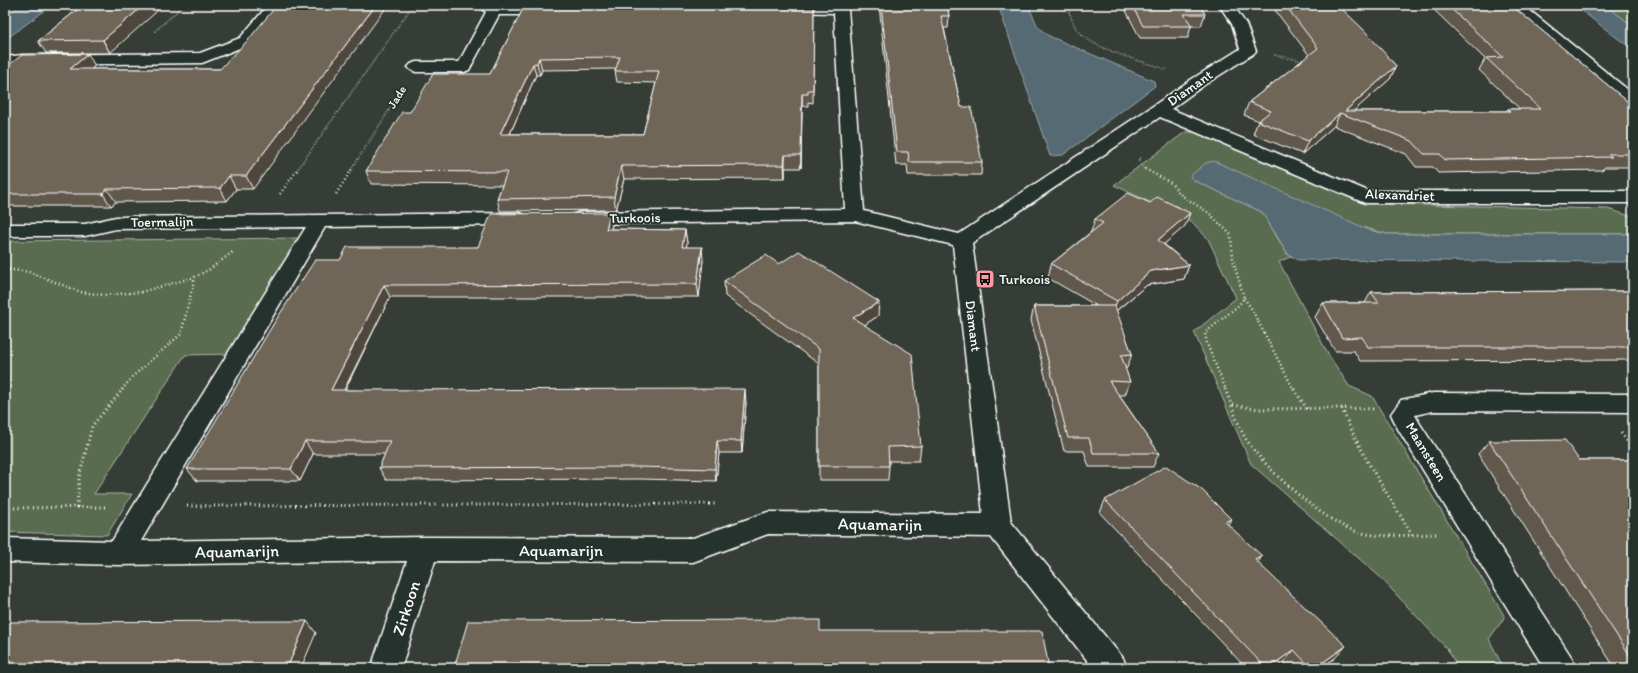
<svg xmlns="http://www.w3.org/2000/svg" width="1638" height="673" font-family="Itim,sans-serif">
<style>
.green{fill:#5a6c4f;stroke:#acb6a7}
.water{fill:#566a73;stroke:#9aa6ab}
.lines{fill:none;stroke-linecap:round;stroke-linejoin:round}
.minor-casing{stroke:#fff;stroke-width:3}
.path-far2{stroke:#fff;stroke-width:2;stroke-dasharray:0.5 2;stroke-linecap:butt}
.path-far1{stroke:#fff;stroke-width:2.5;stroke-dasharray:1 3;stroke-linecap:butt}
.path{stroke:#fff;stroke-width:3;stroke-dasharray:1 3.5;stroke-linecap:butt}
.minor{fill:#26332d;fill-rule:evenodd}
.wall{fill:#60584c;stroke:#fff;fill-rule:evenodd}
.shaded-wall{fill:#4e473e;stroke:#fff}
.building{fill:#706658;stroke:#fff;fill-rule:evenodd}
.labels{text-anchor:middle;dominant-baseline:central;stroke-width:4;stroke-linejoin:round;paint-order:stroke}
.far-street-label{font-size:12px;fill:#fff;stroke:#26332d}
.street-label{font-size:14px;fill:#fff;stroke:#26332d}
.poi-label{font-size:14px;fill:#fff;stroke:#26332d;text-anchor:start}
.near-street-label{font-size:17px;fill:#fff;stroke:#26332d}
</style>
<rect width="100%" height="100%" fill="#353d36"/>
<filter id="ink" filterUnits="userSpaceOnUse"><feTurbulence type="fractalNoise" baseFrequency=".025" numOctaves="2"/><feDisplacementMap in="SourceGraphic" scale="8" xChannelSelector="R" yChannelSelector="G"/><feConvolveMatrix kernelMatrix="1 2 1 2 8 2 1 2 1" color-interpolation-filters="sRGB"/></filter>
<g filter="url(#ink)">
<g class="green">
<path d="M1605,5H1633V26Z"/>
<path d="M1185,132H1200L1366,202L1379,204L1608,209L1627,215H1633V234H1387L1193,180L1262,212L1287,254L1292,256L1279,262L1328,354L1349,386L1372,396L1505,617L1489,639L1501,663L1457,666L1448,650L1380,577L1251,464L1194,332L1236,298L1208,239L1192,222L1114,185Z"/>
<path d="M303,238L234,354L185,355L94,494H132L107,535L5,532V241Z"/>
</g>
<g class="water">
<path d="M21,5H52L5,40V16Z"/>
<path d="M998,5H1028L1038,27L1049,36L1154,81L1155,86L1063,155L1050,156Z"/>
<path d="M1574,5H1605L1633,26V50Z"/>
<path d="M1214,161L1369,230L1387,234H1633V262L1298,260L1288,254L1262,212L1193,180L1190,176L1206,163Z"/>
</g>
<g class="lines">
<defs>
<g id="minor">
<path d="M268,5H283L250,44L202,63L22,65L5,67V57L22,55L200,53L240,38Z"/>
<path d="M476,5H493L497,7H552L557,8L559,11L557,14L552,15H499L469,70L464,72H416L411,70L408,67L411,64L416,62H459L486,12Z"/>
<path d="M784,5H842L846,6L848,9L864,211L959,234L1153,106L1192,79L1240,49L1232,24L1219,5H1233L1246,24L1256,51L1253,54L1204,85L1171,109L1368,191H1633V203H1365L1160,117L972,243L1011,522L1123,658L1127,668H1093L991,537L768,534L693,562L435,561L401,668H371L407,561L119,565L5,562V538L112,541L306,227L116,229L85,236H5V224H85L116,217L519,213L526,215L529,219L526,223L519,225L325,227L141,541L425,537L693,538L768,512L983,514L953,245L855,221L581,224L574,222L571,218L574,214L581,212L845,209L834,13L780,12L778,9L780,6Z"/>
<path d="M1507,5H1523L1633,94V107L1627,105Z"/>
<path d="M1433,393L1633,394V412L1433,411L1415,415L1420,424L1572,658L1576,668H1544L1398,429L1391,414L1401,400Z"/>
</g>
</defs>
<use href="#minor" class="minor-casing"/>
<g class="path-far2">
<path d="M1067,5C1070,14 1073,26 1080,33C1096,50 1145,62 1168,70"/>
<path d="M155,31L184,5"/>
<path d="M1274,55L1304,61"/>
<path d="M1141,158L1139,160L1145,170"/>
<path d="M297,170L413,5"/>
<path d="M351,170L402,90"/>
</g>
<g class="path-far1">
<path d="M1145,169L1171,183L1181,195L1209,213L1231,235L1233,260L1244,298L1239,305L1205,333L1207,344L1226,390"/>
<path d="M280,194L298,169"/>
<path d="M336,194L352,169"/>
<path d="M5,269L29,272L81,292L104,295L141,292L195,277"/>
<path d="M1244,298L1251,308L1294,390"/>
<path d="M122,390L132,377L181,334L195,277L210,269L234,251"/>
</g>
<g class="path">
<path d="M1225,389C1232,405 1237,424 1246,439C1265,469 1324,522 1358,532C1382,539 1412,534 1437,534"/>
<path d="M1294,389L1307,409"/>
<path d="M1233,405L1259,409L1342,408"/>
<path d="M1373,409L1342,408C1359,453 1388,494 1412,535"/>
<path d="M1621,433L1633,449"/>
<path d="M187,506L718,504"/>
<path d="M77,507L79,478L92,426L123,389"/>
<path d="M5,508L108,507"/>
</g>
<use href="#minor" class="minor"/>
</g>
<g class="wall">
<path d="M83,5L110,53H46L38,41Z"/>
<path d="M525,5H814L813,103L808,102V106H802L801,168H785V178L624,179L616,210L500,211L497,199L502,185L371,184L366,171L410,112L490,74ZM616,69L615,71L617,82L656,83L643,134H510L536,75H540L542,70Z"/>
<path d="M879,5H947L949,16L948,28H944L961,107L982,162L981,175H908L907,165H896Z"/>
<path d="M1123,5H1199L1205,14L1201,26H1191L1188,38H1140Z"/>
<path d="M1271,5H1338L1396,66L1390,79L1353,111H1506L1508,109H1520L1479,70L1485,59L1429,5H1511L1633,106V167H1605L1602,170L1438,173L1433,167H1416L1406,154L1334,126L1302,154L1253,134L1258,121H1259L1244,115L1249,102L1309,55Z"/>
<path d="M95,66L91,69H220L253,189H236L227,201L116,202L111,206H5V68Z"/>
<path d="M610,213L612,225L611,229L685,230L687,243L686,247L703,260L699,297H390L345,390L746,402L742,453H719L716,481L641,479L386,480L379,468L385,454H313L300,481H197L187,469L340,260L478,247Z"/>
<path d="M1095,219L1185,226L1164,244L1189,265L1184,279L1147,285L1116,311L1132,354L1127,368H1125L1130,382L1125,395H1119L1159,453L1153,467H1089L1084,451H1064L1031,320L1034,306H1097L1048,278L1051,264L1091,232Z"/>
<path d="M779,264L878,316L864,325L921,446L919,461H889V466L888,480H819V364L725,296L724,281Z"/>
<path d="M1633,291V360L1360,361L1354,351H1335L1315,317L1323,303H1365L1371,292Z"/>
<path d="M1489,441L1579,460H1633V668H1615L1478,454Z"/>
<path d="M1105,500L1228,525L1258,563L1335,658L1321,668H1290L1284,662L1276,668H1246L1100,513Z"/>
</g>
<g class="shaded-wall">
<path d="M144,5H164L110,53L103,40Z"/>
<path d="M376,5H388L253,189L246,176Z"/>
<path d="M88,54L95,66L77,81L70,69Z"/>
<path d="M539,58L542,70L540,75L537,63Z"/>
<path d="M533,64L536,75L504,147L500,134Z"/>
<path d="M1396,66L1390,79L1348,116L1345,111Z"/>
<path d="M802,94V106L801,168V155Z"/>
<path d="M1340,113L1334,126L1302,154L1308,141Z"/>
<path d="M785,155V178L784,165Z"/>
<path d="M621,166L624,179L616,210L614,197Z"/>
<path d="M229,176L236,189L227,201L220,188Z"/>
<path d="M107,189L116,202L111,206L103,194Z"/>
<path d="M610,213L612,225L608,242L606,229Z"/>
<path d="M1190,213L1185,226L1154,253L1158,240Z"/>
<path d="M685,230L687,243L684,260L682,247Z"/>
<path d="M702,247L703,260L699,297L697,284Z"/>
<path d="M1189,265L1184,279L1147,285L1112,314L1117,301L1151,271Z"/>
<path d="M384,285L390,297L338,402L331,390Z"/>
<path d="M879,302L878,316L852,333L853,318Z"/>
<path d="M745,389L746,402L742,453L741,441Z"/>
<path d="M305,441L313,454L300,481L291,469Z"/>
<path d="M717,441L719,453L716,481L715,469Z"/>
<path d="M1231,519L1224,532L1225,522Z"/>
<path d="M1262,556L1254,569L1255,560Z"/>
<path d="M307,621L316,633L301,668H287Z"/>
<path d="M1346,646L1335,658L1321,668H1315Z"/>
<path d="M1294,650L1284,662L1276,668H1268Z"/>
</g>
<g class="building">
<path d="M83,5H144L103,40L38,41Z"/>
<path d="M277,5H376L246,176H229L220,188L107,189L103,194H5V68L22,55L88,54L70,69H220L248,40Z"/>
<path d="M525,5H814L813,90H808V94H802L801,155H785L784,165L621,166L614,197L497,199L507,172L366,171L402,112H410L433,74H490ZM620,57L615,71H659L643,134H500L533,64L537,63L539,58Z"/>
<path d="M881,5H947L949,16H941L961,107H971L982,162H909L908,152H897Z"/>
<path d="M1132,5H1199L1205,14H1184L1192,26H1143Z"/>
<path d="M1285,5H1338L1364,30L1396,66L1345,111H1510L1508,109H1541L1486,58L1503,57L1447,5H1511L1633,106V154H1608L1612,157L1445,160L1440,154H1424L1412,141L1340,113L1308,141L1258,121L1271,111L1249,102L1318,48Z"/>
<path d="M1128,193L1150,203L1157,197L1190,213L1158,240L1189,265L1151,271L1117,301L1051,264L1103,223L1095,219Z"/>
<path d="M610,213L606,229L685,230L682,247H702L697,284L384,285L331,390L745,389L741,441H717L715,469L638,467L379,468L390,441H305L291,469H187L274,323L315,260H340L347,247H478L491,214Z"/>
<path d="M799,251L879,302L853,318L912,354L921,446L888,447L889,466H819V349L724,281L766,255L779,264Z"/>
<path d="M1633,291V347H1368L1362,337L1342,338L1323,303H1379L1371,292Z"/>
<path d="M1034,306H1115L1132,354L1121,355L1130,382L1109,381L1159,453H1093L1089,438H1068Z"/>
<path d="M1565,440L1579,460H1633V660L1489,441Z"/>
<path d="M1166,466L1202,490L1231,519L1225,522L1262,556L1255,560L1346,646L1315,668H1311L1294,650L1268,668H1266L1105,500Z"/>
<path d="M820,620V631H1042L1049,668H454L468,621Z"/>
<path d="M307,621L287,668H5V622Z"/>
</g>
</g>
<defs>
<symbol id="bus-square" viewBox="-11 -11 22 22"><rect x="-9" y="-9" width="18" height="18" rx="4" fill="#ff9aa2" stroke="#26332d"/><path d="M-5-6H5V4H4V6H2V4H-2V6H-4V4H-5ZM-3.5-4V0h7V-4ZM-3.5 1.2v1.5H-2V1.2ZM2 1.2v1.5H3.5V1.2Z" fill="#111"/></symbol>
</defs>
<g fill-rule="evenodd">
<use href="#bus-square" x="974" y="268" width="22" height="22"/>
</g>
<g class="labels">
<g class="far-street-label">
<text transform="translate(397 97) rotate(-58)">Jade</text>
</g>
<g class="street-label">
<text transform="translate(1190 88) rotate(-35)">Diamant</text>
<text transform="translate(1400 195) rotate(2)">Alexandriet</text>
<text transform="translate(635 218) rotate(-1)">Turkoois</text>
<text transform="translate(162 222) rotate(-1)">Toermalijn</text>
<text transform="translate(973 326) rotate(83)">Diamant</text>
<text transform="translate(1426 452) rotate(59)">Maansteen</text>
</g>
<g class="poi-label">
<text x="999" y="279">Turkoois</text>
</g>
<g class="near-street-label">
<text transform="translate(880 524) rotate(1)">Aquamarijn</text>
<text x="561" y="550">Aquamarijn</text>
<text transform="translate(237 551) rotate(-1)">Aquamarijn</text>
<text transform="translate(406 608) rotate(-72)">Zirkoon</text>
</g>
</g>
<rect width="1638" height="673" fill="none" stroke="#26332d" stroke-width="20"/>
<rect x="10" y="10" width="1618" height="653" fill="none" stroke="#fff" stroke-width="1.5" filter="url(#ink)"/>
</svg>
